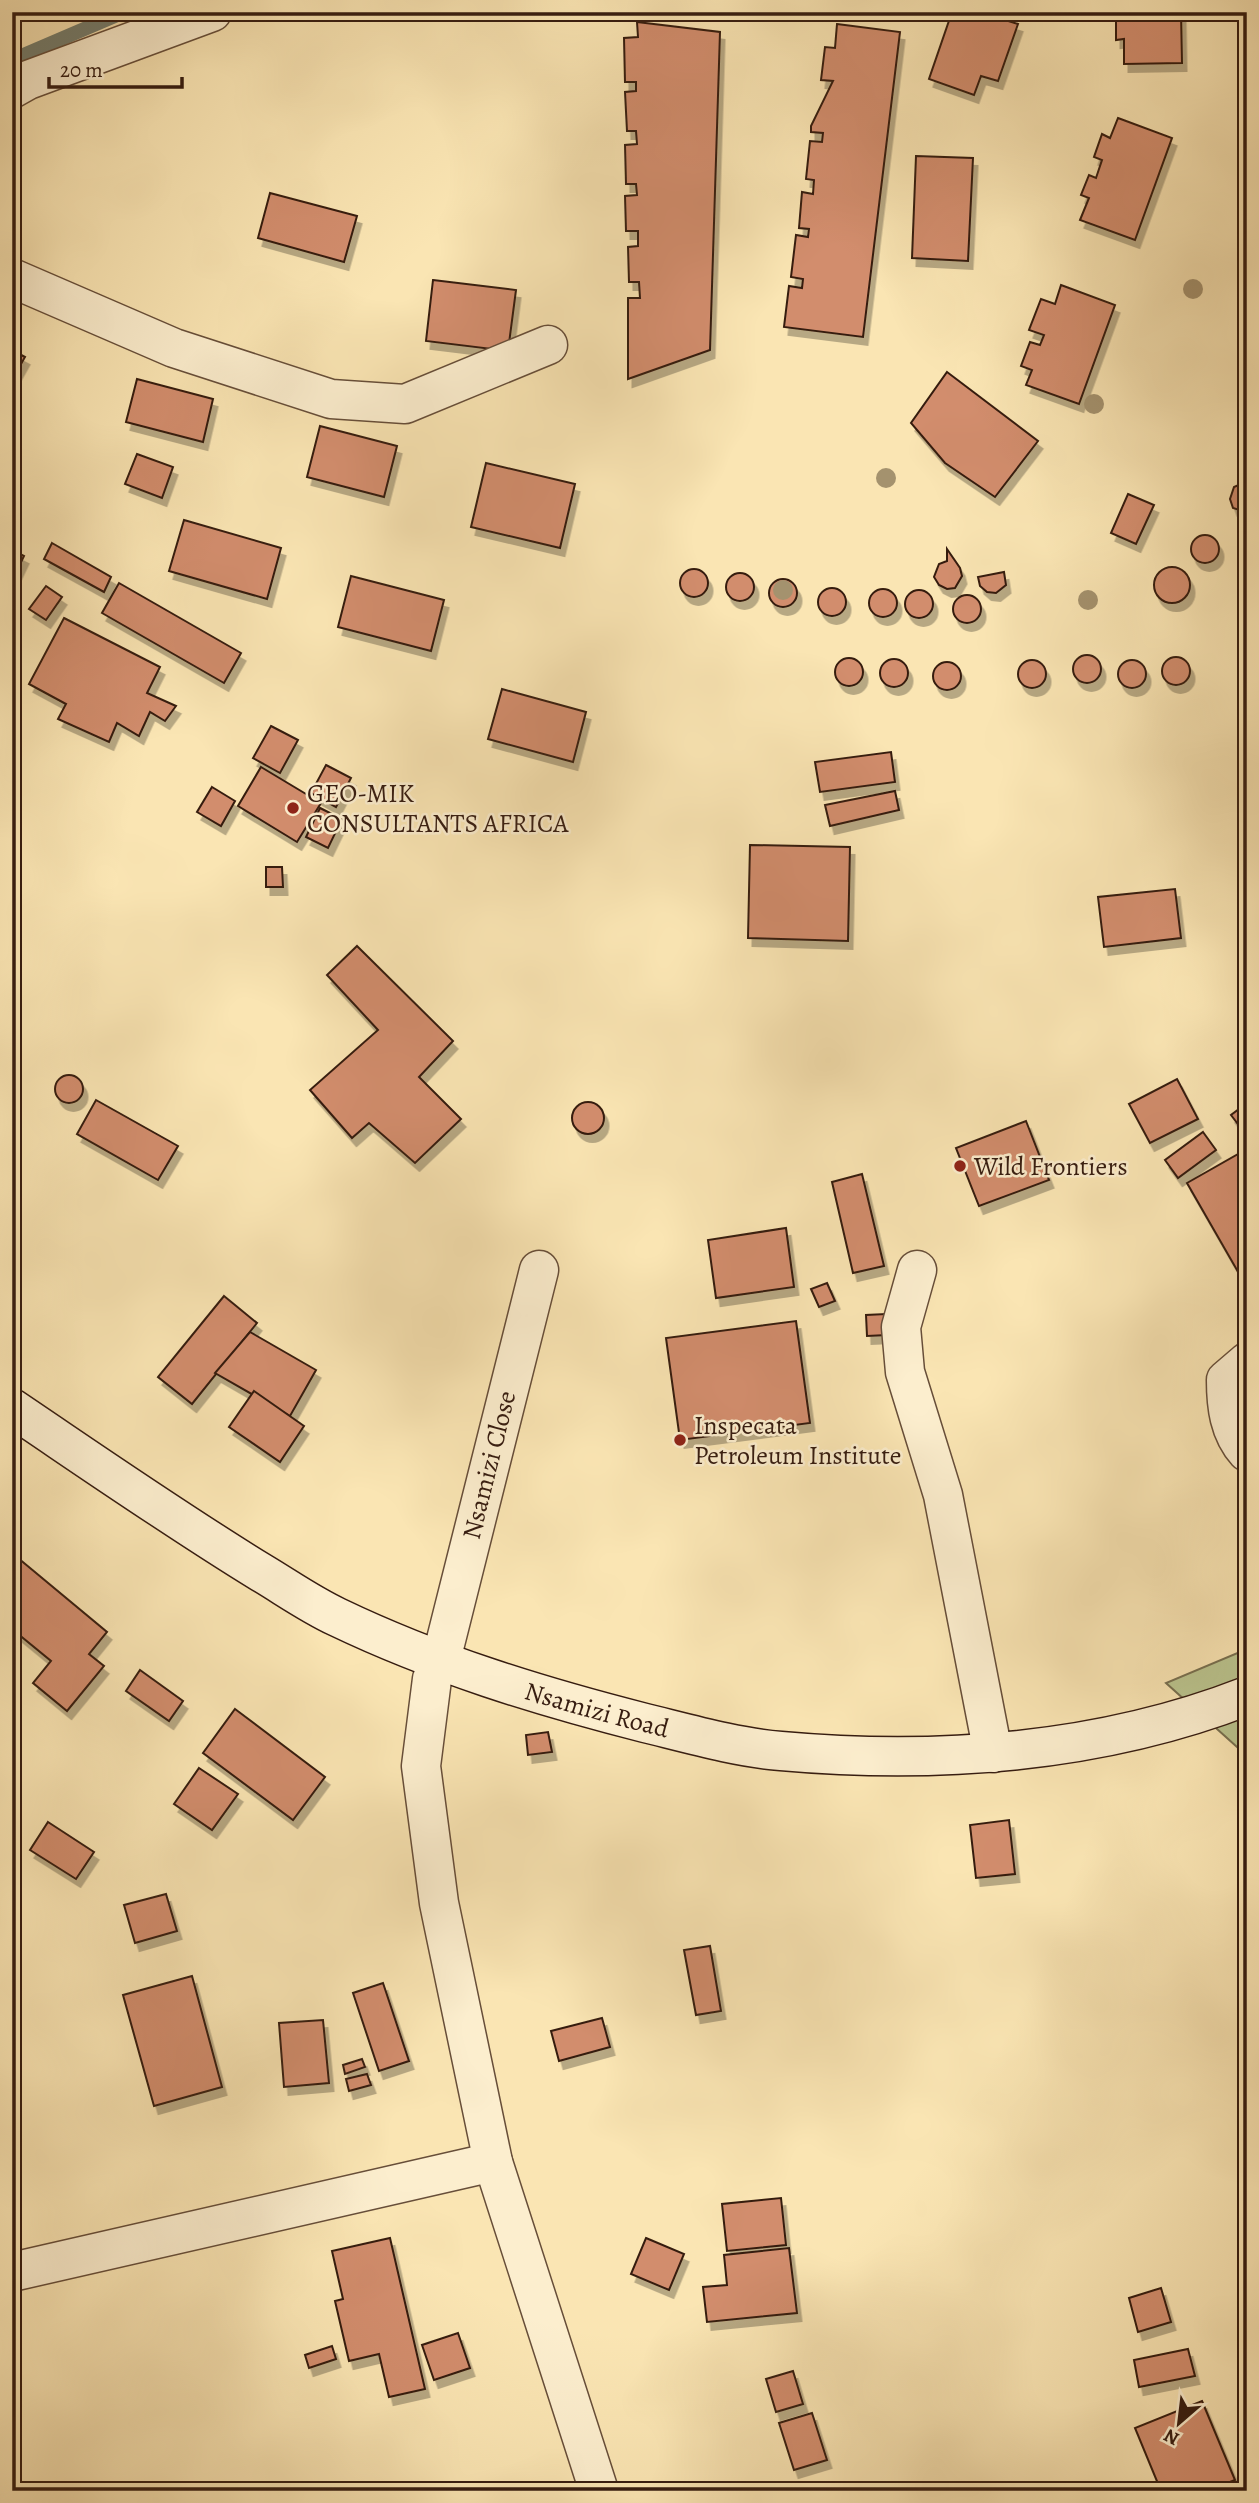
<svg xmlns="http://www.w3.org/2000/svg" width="1259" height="2503" font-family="Alegreya,serif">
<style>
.green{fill:#bbc58f;stroke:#787050;stroke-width:2}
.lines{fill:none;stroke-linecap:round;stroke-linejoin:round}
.stream{stroke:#747e6f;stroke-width:14}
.building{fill:#d28d6d;stroke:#361c10;stroke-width:2;filter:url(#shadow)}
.street-casing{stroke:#674e39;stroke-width:41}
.secondary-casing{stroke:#361c10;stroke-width:41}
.street{stroke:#fceece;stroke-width:38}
.secondary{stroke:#fceece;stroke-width:38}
.tree{fill:#a4926e}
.poi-dot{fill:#8f2418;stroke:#fceece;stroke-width:2.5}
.labels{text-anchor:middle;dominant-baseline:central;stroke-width:5;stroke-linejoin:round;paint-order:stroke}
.poi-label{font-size:26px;fill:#361c10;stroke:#fceece;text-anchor:start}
.street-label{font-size:26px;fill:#361c10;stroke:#fceece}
</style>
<defs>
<filter id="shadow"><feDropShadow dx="4.5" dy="8" stdDeviation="0" flood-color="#0004"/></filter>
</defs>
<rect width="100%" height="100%" fill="#fae5b3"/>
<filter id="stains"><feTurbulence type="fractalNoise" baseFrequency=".00286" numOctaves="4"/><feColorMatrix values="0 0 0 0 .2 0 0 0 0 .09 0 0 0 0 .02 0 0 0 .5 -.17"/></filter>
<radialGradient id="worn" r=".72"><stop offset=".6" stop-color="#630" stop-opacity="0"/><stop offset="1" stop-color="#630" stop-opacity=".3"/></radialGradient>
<path class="green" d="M1247,1649V1756L1166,1683Z"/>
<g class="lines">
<path class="stream" d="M12,60L124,12"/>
</g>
<g class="building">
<path d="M952,12H1004L1002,19L1018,24L998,81L981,76L974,95L929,79Z"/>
<path d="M1123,12H1181L1182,63L1124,64V39L1116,40V18H1123Z"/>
<path d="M637,22L720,32L710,350L628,379V298H640L639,282H629L628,247L638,246V231H626L625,196L637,195L636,184H626L625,145L637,144L636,131H627L625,92L636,91V82H625L624,38L638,37Z"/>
<path d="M837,24L900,32L863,337L784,327L789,286L802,288L803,279L791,277L796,235L808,237L809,229L799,228L802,192L813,194L814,180L806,179L810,141L822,142L823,133L811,132V126L833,81L821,80L825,47L835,48Z"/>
<path d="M1118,118L1172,138L1135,240L1080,220L1089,198L1081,195L1089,175L1096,178L1102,160L1094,157L1102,134L1110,138Z"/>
<path d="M916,156L973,158L968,261L912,258Z"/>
<path d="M270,193L357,216L344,262L258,238Z"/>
<path d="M433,280L516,290L508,351L426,341Z"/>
<path d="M1061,285L1115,305L1079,404L1026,385L1032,370L1021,366L1030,342L1040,345L1044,335L1029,330L1041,299L1055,304Z"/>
<path d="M12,350L25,357L12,380Z"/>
<path d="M947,372L1038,441L995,497L945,463L911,423Z"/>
<path d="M137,379L213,399L203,442L126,422Z"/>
<path d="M320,426L397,446L384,497L307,477Z"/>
<path d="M137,454L173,467L162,498L125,484Z"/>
<path d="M486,463L575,484L560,548L471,527Z"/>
<path d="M1243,483L1247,484L1246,512L1233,508L1230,499L1234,487Z"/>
<path d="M1128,494L1154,505L1136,544L1111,533Z"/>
<path d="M184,520L281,548L267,599L169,571Z"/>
<circle cx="1205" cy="549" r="14"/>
<path d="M52,543L111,577L104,592L44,559Z"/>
<path d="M947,549L960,568L962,576L955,588L947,589L939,585L934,577L939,564L947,561Z"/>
<path d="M12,550L24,556L12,581Z"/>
<circle cx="1172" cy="585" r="18"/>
<circle cx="694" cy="583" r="14"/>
<path d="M1004,572L1006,585L996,593L987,592L980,586L978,577Z"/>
<circle cx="740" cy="587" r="14"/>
<path d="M351,576L444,600L431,651L338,627Z"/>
<circle cx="783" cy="593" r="14"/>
<path d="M119,583L241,653L224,683L102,613Z"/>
<path d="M46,586L62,597L46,620L29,609Z"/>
<circle cx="832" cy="602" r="14"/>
<circle cx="883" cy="603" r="14"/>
<circle cx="919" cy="604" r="14"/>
<circle cx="967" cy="609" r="14"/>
<path d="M64,618L160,667L147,693L176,706L165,721L150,712L139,736L117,723L109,742L58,719L66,704L29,684Z"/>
<circle cx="1087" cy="669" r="14"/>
<circle cx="1176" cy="671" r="14"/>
<circle cx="849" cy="672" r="14"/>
<circle cx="894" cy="673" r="14"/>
<circle cx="1132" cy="674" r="14"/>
<circle cx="1032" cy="674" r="14"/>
<circle cx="947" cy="676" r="14"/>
<path d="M502,689L586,712L573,762L488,739Z"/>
<path d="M271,726L298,740L280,773L253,758Z"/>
<path d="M891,752L895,782L820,792L815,762Z"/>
<path d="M326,765L351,778L336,807L311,793Z"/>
<path d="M261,767L321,803L297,842L238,806Z"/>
<path d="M212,787L235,801L221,826L197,812Z"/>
<path d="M895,791L899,810L830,826L825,805Z"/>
<path d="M320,808L342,819L328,848L306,837Z"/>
<path d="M750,845L850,847L848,941L748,938Z"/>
<path d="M266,867H282L283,887H266Z"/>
<path d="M1175,889L1181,938L1104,947L1098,897Z"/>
<path d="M357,946L453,1041L419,1077L461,1119L415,1163L369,1123L352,1138L310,1090L378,1030L327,975Z"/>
<circle cx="69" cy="1089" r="14"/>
<path d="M1177,1079L1198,1119L1150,1143L1129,1104Z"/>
<path d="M96,1100L178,1146L158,1180L77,1134Z"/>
<circle cx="588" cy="1118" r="16"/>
<path d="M1247,1103V1136L1231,1115Z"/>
<path d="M1026,1121L1049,1180L979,1206L956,1148Z"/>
<path d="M1203,1132L1216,1150L1178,1178L1165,1160Z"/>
<path d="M1247,1149V1273L1241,1277L1187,1183Z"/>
<path d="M862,1174L884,1266L853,1273L832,1182Z"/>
<path d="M786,1228L794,1287L716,1298L708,1240Z"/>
<path d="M827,1283L835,1301L819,1307L811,1289Z"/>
<path d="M224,1296L257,1323L192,1404L158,1377Z"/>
<path d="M886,1314L887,1335L867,1336L866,1315Z"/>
<path d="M796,1321L810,1423L680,1440L666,1338Z"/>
<path d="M250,1332L316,1370L290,1416L215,1373Z"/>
<path d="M254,1391L304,1426L280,1462L229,1427Z"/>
<path d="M12,1553L107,1632L89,1654L104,1666L67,1711L33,1683L51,1661L12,1629Z"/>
<path d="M140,1670L183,1701L169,1721L126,1691Z"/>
<path d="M235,1709L325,1777L293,1820L203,1753Z"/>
<path d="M548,1732L552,1752L528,1755L526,1735Z"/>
<path d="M199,1768L238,1794L212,1830L174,1804Z"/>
<path d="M1009,1820L1015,1874L976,1878L970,1825Z"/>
<path d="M48,1822L94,1852L76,1879L30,1850Z"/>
<path d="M166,1894L177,1931L135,1943L124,1905Z"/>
<path d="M710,1946L721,2011L696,2015L684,1950Z"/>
<path d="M192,1976L222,2087L154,2106L123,1995Z"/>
<path d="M383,1983L409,2061L379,2071L353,1993Z"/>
<path d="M602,2018L610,2047L559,2061L551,2031Z"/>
<path d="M323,2020L329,2083L284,2087L279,2023Z"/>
<path d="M362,2059L365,2067L345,2074L343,2065Z"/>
<path d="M367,2074L371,2085L349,2091L346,2079Z"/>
<path d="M781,2198L786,2245L727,2251L722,2204Z"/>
<path d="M390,2238L425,2389L389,2397L379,2354L349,2361L335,2301L343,2299L332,2251Z"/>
<path d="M646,2238L684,2254L669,2290L631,2274Z"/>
<path d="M789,2248L797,2313L707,2322L703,2287L727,2285L724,2255Z"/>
<path d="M1161,2288L1171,2322L1138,2332L1129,2298Z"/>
<path d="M458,2333L470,2368L434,2380L422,2345Z"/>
<path d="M332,2346L336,2359L309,2368L305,2355Z"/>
<path d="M1188,2349L1195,2376L1139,2387L1134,2360Z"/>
<path d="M793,2371L803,2404L776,2412L766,2379Z"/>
<path d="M1202,2401L1235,2480L1207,2491H1161L1135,2428Z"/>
<path d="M812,2413L827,2460L794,2470L779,2423Z"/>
</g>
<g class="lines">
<defs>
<g id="street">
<path d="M12,89L28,80L212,12"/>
<path d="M12,278L174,348L331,399L405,404L548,345"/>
<path d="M539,1270L441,1660L432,1679L421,1766L439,1903L493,2162L599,2491"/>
<path d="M917,1270L901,1327L905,1372L943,1495L993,1753"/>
<path d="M1247,1362L1226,1380C1226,1406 1229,1432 1247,1452"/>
<path d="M12,2272L493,2162"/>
</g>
<g id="secondary">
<path id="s1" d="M12,1408C95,1464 177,1521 262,1573C287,1588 311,1605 337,1617C435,1664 539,1696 645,1723C686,1733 739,1748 781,1751C937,1765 1101,1753 1247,1696"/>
</g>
</defs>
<use href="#street" class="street-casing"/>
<use href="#secondary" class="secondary-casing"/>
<use href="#street" class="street"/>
<use href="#secondary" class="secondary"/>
</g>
<g class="tree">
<circle cx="1193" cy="289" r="10"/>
<circle cx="1094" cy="404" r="10"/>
<circle cx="886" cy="478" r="10"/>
<circle cx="783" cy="590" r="10"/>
<circle cx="1088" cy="600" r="10"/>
</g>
<g class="poi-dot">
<circle cx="293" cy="808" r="7"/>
<circle cx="960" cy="1166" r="7"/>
<circle cx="680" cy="1440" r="7"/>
</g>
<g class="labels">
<g class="poi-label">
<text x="307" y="793">GEO-MIK<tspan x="307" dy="30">CONSULTANTS AFRICA</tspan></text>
<text x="974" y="1166">Wild Frontiers</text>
<text x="694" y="1425">Inspecata<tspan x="694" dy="30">Petroleum Institute</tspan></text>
</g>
<g class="street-label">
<text transform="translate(489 1465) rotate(-76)">Nsamizi Close</text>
<text stroke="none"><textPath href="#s1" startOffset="663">Nsamizi Road</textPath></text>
</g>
</g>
<rect width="1259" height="2503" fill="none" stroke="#fae5b3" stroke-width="42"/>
<rect x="14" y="14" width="1231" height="2475" fill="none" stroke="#361c10" stroke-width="3.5"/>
<rect x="21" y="21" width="1217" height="2461" fill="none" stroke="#361c10" stroke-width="2"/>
<g transform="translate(1179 2423) rotate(208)" stroke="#fceece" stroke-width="5" paint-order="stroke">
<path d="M0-5L12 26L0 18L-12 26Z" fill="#361c10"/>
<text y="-10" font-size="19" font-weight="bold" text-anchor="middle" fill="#361c10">N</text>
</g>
<path d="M49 77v10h133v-10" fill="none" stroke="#361c10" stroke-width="3.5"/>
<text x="60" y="77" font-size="21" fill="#361c10" stroke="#fceece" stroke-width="5" paint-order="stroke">20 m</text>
<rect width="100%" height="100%" filter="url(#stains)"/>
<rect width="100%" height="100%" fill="url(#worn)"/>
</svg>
